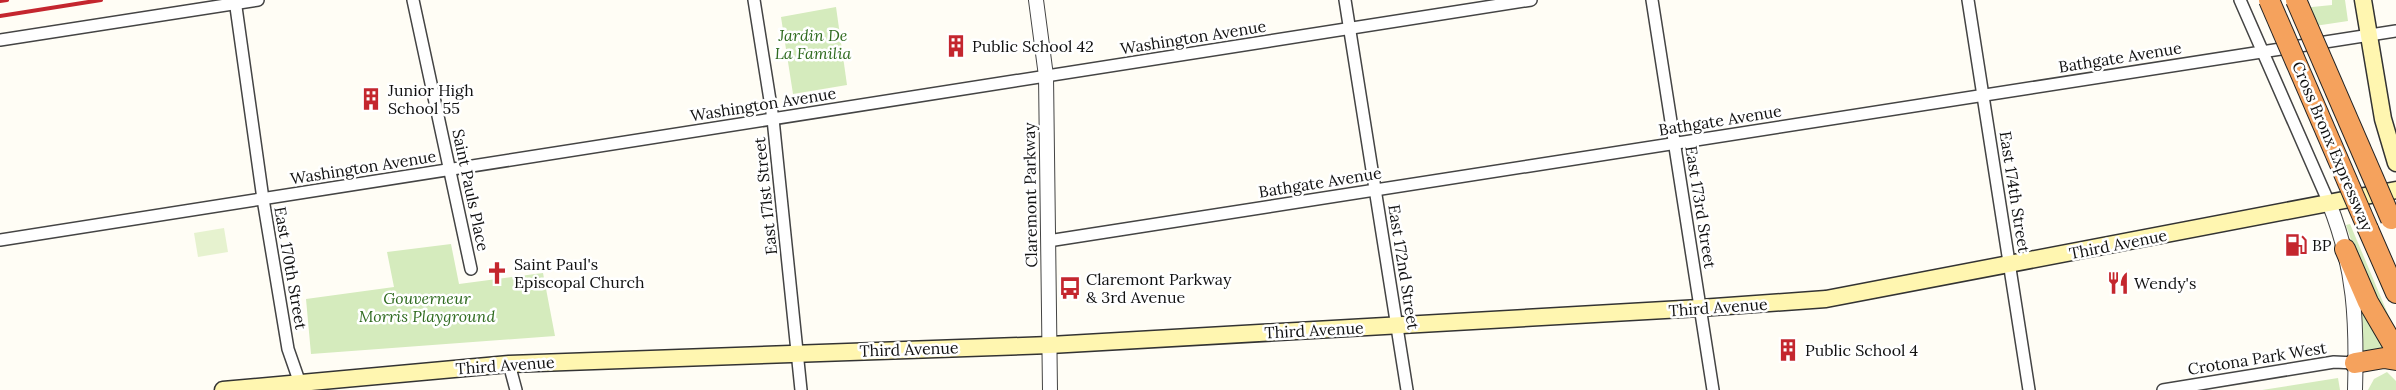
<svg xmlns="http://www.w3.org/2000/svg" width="2396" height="390" font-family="Lora,serif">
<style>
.green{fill:#d5ebbd}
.pitch{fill:#e6f2cf}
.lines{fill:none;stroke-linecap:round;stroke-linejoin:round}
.minor-casing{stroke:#444;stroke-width:14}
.tertiary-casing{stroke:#444;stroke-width:16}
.secondary-casing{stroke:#333;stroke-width:19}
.motorway-casing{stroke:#222;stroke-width:22}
.minor{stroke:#fff;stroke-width:11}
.tertiary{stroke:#fff;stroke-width:14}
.secondary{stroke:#fff6b0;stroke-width:16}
.motorway{stroke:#f5a25d;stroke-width:20}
.rail{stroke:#c4262e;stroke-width:4}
.motorway-bridge-casing{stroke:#222;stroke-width:22;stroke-linecap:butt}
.motorway-bridge{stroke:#f5a25d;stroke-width:20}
.labels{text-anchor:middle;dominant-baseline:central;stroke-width:5;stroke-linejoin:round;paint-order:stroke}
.park-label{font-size:16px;font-style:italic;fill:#2f6b1f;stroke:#fff}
.street-label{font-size:16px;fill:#111;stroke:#fff}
.poi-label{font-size:16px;fill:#111;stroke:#fff;text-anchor:start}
</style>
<rect width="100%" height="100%" fill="#fffdf5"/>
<g class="green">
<path d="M2332,0H2345L2348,21L2308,27L2302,8L2332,5Z"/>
<path d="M836,7L847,85L793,94L781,17Z"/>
<path d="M2350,224L2396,333L2364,278L2346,225Z"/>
<path d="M451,244L459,284L543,273L555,336L311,354L306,299L394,287L387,252Z"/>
<path d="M2362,312H2367L2386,348L2363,354Z"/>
<path d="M2387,372L2396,381V390H2368L2374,379Z"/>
<path d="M2338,378L2340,390H2262Z"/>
</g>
<path class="pitch" d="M224,228L228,252L198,257L194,233Z"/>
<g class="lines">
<defs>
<g id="minor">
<path d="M235,0L263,199L288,349L302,389"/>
<path d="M413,0L471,269"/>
<path d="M754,0L773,119L801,390"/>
<path d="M1345,0L1407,390"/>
<path d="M1652,0L1713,390"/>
<path d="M1968,0L2029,390"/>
<path d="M2240,0L2329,203"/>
<path d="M0,40L258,0"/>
<path d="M0,240L1531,0"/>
<path d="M1048,241L2396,31"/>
<path d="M509,364L516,390"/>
<path d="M2163,390L2334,362L2355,363"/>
</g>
<g id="tertiary">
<path d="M1036,0L1046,76L1050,390"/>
<path d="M2329,203C2355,268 2357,321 2355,390"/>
</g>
<g id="secondary">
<path d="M2363,0L2383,119L2396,163"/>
<path d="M223,390L509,364L1050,345L1700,308L1826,299L2396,190"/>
</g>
<g id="motorway">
<path d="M2368,229L2396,293"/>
<path d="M2345,249L2368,302L2396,350"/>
<path d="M2355,363L2384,358L2396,360"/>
</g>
</defs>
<use href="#minor" class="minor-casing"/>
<use href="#tertiary" class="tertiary-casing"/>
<use href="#secondary" class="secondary-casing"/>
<use href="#motorway" class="motorway-casing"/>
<use href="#minor" class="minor"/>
<use href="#tertiary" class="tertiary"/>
<use href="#secondary" class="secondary"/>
<use href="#motorway" class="motorway"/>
<g class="rail">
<path d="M0,1L7,0"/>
<path d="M0,16L101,0"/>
</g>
<defs>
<g id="motorway-bridge">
<path d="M2269,0L2368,229"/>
<path d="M2296,0L2391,219"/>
</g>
</defs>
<use href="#motorway-bridge" class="motorway-bridge-casing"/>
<use href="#motorway-bridge" class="motorway-bridge"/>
</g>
<defs>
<symbol id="building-bare" viewBox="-9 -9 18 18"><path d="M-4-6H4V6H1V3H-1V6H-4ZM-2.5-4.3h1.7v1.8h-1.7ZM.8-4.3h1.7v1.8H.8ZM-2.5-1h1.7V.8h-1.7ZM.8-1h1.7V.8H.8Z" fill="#c4262e" stroke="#fff" stroke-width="2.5" paint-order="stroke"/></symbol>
<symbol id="fuel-bare" viewBox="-9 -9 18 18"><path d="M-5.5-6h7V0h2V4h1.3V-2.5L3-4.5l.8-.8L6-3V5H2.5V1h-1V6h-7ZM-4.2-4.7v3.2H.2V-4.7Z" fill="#c4262e" stroke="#fff" stroke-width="2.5" paint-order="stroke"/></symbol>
<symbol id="church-bare" viewBox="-9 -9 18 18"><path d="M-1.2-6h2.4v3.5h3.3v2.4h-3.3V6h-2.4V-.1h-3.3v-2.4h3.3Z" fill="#c4262e" stroke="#fff" stroke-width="2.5" paint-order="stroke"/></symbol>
<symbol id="restaurant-bare" viewBox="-9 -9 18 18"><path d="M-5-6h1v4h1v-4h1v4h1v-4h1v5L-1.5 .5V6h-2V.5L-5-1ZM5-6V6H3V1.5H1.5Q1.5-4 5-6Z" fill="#c4262e" stroke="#fff" stroke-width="2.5" paint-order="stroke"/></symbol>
<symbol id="bus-bare" viewBox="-9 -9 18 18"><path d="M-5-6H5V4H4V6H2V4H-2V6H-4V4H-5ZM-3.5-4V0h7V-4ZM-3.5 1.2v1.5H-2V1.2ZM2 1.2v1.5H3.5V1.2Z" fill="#c4262e" stroke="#fff" stroke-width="2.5" paint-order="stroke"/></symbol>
</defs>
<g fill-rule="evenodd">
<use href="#building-bare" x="940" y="30" width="32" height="32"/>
<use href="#building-bare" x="355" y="83" width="32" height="32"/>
<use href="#fuel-bare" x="2280" y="229" width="32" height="32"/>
<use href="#church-bare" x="481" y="257" width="32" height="32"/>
<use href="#restaurant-bare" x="2102" y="267" width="32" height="32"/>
<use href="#bus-bare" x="1054" y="272" width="32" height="32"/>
<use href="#building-bare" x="1772" y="334" width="32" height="32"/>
</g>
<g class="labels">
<g class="park-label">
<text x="813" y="35">Jardin De<tspan x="813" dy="18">La Familia</tspan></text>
<text x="427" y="298">Gouverneur<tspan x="427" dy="18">Morris Playground</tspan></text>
</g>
<g class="street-label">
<text transform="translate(1193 37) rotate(-9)">Washington Avenue</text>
<text transform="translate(2120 57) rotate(-9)">Bathgate Avenue</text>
<text transform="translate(763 104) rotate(-9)">Washington Avenue</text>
<text transform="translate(1720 120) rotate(-9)">Bathgate Avenue</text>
<text transform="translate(2333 146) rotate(67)">Cross Bronx Expressway</text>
<text transform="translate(363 167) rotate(-9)">Washington Avenue</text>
<text transform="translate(1320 182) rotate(-9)">Bathgate Avenue</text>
<text transform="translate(471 190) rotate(78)">Saint Pauls Place</text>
<text transform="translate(2015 192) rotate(81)">East 174th Street</text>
<text transform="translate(1030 195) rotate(-91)">Claremont Parkway</text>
<text transform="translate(765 196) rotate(-96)">East 171st Street</text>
<text transform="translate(1701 207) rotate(81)">East 173rd Street</text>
<text transform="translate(2118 244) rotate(-11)">Third Avenue</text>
<text transform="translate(1404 267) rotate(81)">East 172nd Street</text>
<text transform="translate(291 268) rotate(80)">East 170th Street</text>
<text transform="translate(1718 307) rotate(-4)">Third Avenue</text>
<text transform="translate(1314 330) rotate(-3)">Third Avenue</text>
<text transform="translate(909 349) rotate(-2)">Third Avenue</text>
<text transform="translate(2257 358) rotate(-9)">Crotona Park West</text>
<text transform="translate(505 365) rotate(-4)">Third Avenue</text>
</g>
<g class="poi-label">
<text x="972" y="46">Public School 42</text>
<text x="388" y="90">Junior High<tspan x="388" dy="18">School 55</tspan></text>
<text x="2312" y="245">BP</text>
<text x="514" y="264">Saint Paul's<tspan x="514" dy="18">Episcopal Church</tspan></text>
<text x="1086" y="279">Claremont Parkway<tspan x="1086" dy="18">&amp; 3rd Avenue</tspan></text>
<text x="2134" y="283">Wendy's</text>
<text x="1805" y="350">Public School 4</text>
</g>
</g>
</svg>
